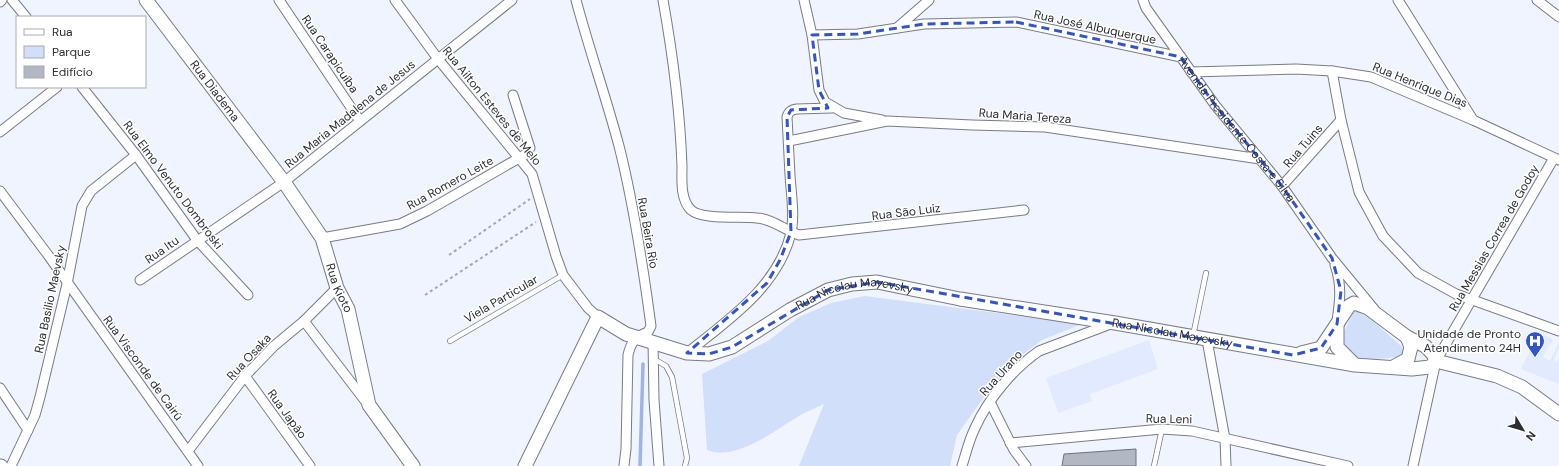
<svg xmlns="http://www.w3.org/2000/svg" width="1559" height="466" font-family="'DM Sans',sans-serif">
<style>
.built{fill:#e1eafe}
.green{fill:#d2dffb}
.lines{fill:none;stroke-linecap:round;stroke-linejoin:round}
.stream{stroke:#a0b4e3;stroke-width:3.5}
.building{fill:#b2b7c4;stroke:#6c717d}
.lane-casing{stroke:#777c88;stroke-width:6}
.street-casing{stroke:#777c88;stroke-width:11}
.secondary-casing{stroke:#777c88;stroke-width:15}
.path{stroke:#a3a7af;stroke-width:2;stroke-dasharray:3 3;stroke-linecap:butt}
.lane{stroke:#fff;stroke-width:4.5}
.street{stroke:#fff;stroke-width:9}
.secondary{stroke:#fff;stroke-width:13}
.marked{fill:none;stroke:#3254c5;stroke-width:3;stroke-dasharray:8 5;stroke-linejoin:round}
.labels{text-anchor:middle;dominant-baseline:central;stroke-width:3;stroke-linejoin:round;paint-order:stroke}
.street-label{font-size:12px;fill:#2c2e33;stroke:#fff}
.poi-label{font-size:12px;fill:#2c2e33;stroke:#fff;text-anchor:end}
</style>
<rect width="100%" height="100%" fill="#eff4fe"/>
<g class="built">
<path d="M1539,333L1553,339L1543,357L1550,361L1559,342V348L1554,359L1557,362L1559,359V384L1521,369Z"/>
<path d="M1149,340L1158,369L1090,394L1092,401L1058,413L1046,378Z"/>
</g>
<g class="green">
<path d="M865,296L1082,324L1042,340L1013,362L984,397L957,435L950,466H799L824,404C816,408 807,411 799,416C775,430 736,462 707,450L702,374L768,341L799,317L831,303Z"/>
<path d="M1355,309L1374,322L1401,346L1404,351L1401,356C1386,359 1353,363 1343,348C1342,345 1341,341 1341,338Z"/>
</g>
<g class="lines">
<path class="stream" d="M640,466L643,364"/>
</g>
<path class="building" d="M1136,449V466H1062L1064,454Z"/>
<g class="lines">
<defs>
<g id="lane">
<path d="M1193,336L1206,273"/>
<path d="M450,341L563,275"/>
<path d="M654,359L666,366L672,377L687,458L685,466"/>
<path d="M1154,466L1162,429"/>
</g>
<g id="street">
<path d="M12,0L26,17"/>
<path d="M279,0L360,121"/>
<path d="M395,0L438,59L532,174L556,256L563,275L588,308L598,317"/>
<path d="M576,0C589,49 606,97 619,146C634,205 643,266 651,326L648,332C635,337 631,342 628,355L626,449L624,466"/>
<path d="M663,0C673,56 680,110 682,166C682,180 680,199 691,210C702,220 741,216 757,218C772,219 785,230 799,235L1024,210"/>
<path d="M804,0L812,35L819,90L825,102L844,113L882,120"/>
<path id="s1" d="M1143,0L1146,8L1215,105L1282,186L1332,258L1374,309"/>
<path d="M1398,0L1473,120"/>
<path d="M1537,0L1559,17"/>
<path d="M0,2L2,0"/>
<path d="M897,28L929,0"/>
<path d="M812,35L858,34L924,24L1016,22L1181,57"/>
<path d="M1332,71L1341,120L1359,192L1383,236L1418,273L1456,294L1559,331"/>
<path d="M1191,72L1296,69L1332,71L1371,77L1473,120L1559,160"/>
<path d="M82,87L136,155L197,240L248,295"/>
<path d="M0,132L57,87"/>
<path d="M789,141L887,121L972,125L1045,127L1260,159"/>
<path d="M1282,186L1341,120"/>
<path d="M0,191L48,255L198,466"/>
<path d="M322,238L400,224L427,211L526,154L530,148L513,95"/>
<path d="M1335,265C1342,285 1340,301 1337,321"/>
<path d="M140,280L284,182L512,0"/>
<path d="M304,321L366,402"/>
<path d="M1207,340L1225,439L1226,466"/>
<path d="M653,341L654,400L659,466"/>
<path d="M687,353C728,320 778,287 791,233C795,215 791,193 790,175C789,155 788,136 787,117C789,111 791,110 797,109L832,108"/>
<path d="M245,376L310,466"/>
<path d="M0,388L28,430"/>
<path d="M990,402L1014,450L1026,466"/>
<path d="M1010,443L1162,429L1192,431L1348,466"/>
<path d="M188,451L245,376L274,346L304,321L337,288"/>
<path d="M11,466L35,415L40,397L67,284L82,206L91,191L136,155"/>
<path d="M962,466C966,453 969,440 975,428C988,399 1013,369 1039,351L1113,323"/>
<path d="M1413,466L1436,361L1554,158"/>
</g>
<g id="secondary">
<path id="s2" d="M146,0L284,182L322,238L337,288L348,309L369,405L413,466"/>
<path d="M1337,326V347L1354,364"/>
<path d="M1301,353L1321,348L1349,306L1354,303L1368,308L1407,337L1425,346L1433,354L1436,361"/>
<path d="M1436,361L1497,376L1522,387L1559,414"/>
<path d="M1393,367L1408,359L1411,347L1407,337"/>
<path d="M0,466H1"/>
<path id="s3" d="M525,466L598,317L626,334L687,353L709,354L732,347L790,310L828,290L852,284L877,282L960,299L1115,323L1355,365L1412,369L1430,367L1436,361"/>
</g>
</defs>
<use href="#lane" class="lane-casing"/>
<use href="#street" class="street-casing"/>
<use href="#secondary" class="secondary-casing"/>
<g class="path">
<path d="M449,255L530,199"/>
<path d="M425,295L536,222"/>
</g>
<use href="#lane" class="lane"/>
<use href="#street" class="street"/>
<use href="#secondary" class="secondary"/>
</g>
<path class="marked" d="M1016,22L1181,57L1215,105L1282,186L1332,258L1341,291L1337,324L1321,348L1293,355L877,282L828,290L732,347L709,354L687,353L767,283L780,260L791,232L787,117L791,110L828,108L819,90L812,35L858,34L924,24Z"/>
<defs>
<symbol id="hospital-pin" viewBox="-11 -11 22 30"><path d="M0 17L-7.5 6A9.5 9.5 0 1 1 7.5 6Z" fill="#3254c5" stroke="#fff"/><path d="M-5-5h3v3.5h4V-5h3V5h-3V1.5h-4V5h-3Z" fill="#fff"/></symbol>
</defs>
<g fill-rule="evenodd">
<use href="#hospital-pin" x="1524" y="330" width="22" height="30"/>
</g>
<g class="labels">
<g class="street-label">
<text transform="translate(1095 27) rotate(12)">Rua José Albuquerque</text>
<text transform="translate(330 54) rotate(56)">Rua Carapicuíba</text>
<text transform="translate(1420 85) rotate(22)">Rua Henrique Dias</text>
<text stroke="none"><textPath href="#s2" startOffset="114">Rua Diadema</textPath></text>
<text transform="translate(492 106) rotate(51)">Rua Ailton Esteves de Melo</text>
<text transform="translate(350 114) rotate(-39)">Rua Maria Madalena de Jesus</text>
<text transform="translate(1025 116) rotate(4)">Rua Maria Tereza</text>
<text stroke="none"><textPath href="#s1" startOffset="160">Avenida Presidente Costa e Silva</textPath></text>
<text transform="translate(1303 146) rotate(-49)">Rua Tuins</text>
<text transform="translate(450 183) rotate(-29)">Rua Romero Leite</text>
<text transform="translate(173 185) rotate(53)">Rua Elmo Venuto Dombroski</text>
<text transform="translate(906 212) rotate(-7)">Rua São Luiz</text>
<text transform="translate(648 233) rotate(80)">Rua Beira Rio</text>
<text transform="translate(1494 238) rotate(-60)">Rua Messias Correa de Godoy</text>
<text transform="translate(162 250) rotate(-35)">Rua Itu</text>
<text stroke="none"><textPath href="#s2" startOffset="349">Rua Kioto</textPath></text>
<text transform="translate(50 299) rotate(-78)">Rua Basilio Maevsky</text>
<text transform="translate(501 299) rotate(-30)">Viela Particular</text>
<text stroke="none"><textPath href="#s3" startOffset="446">Rua Nicolau Mayevsky</textPath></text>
<text stroke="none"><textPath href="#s3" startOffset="770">Rua Nicolau Mayevsky</textPath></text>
<text transform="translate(249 357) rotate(-47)">Rua Osaka</text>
<text transform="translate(143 368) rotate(54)">Rua Visconde de Cairú</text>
<text transform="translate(1001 373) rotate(-48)">Rua Urano</text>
<text transform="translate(287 414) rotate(54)">Rua Japão</text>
<text transform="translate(1169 419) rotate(1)">Rua Leni</text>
</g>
<g class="poi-label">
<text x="1521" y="334">Unidade de Pronto<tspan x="1521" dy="14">Atendimento 24H</tspan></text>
</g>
</g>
<rect x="16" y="16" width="130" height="72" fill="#ffffff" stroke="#ababad"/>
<rect x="24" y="29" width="20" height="6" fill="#ffffff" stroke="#ababad"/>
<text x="52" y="36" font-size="12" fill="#2c2e33">Rua</text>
<rect x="24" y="46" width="20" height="12" fill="#d2dffb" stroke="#ababad"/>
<text x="52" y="56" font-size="12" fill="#2c2e33">Parque</text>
<rect x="24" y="66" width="20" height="12" fill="#b2b7c4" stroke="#ababad"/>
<text x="52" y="76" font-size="12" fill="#2c2e33">Edifício</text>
<g transform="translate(1523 430) rotate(128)" stroke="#ffffff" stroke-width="3" paint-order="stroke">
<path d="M0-3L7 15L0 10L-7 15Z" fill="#2c2e33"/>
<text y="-6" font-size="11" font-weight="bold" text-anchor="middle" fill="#2c2e33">N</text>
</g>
</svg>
